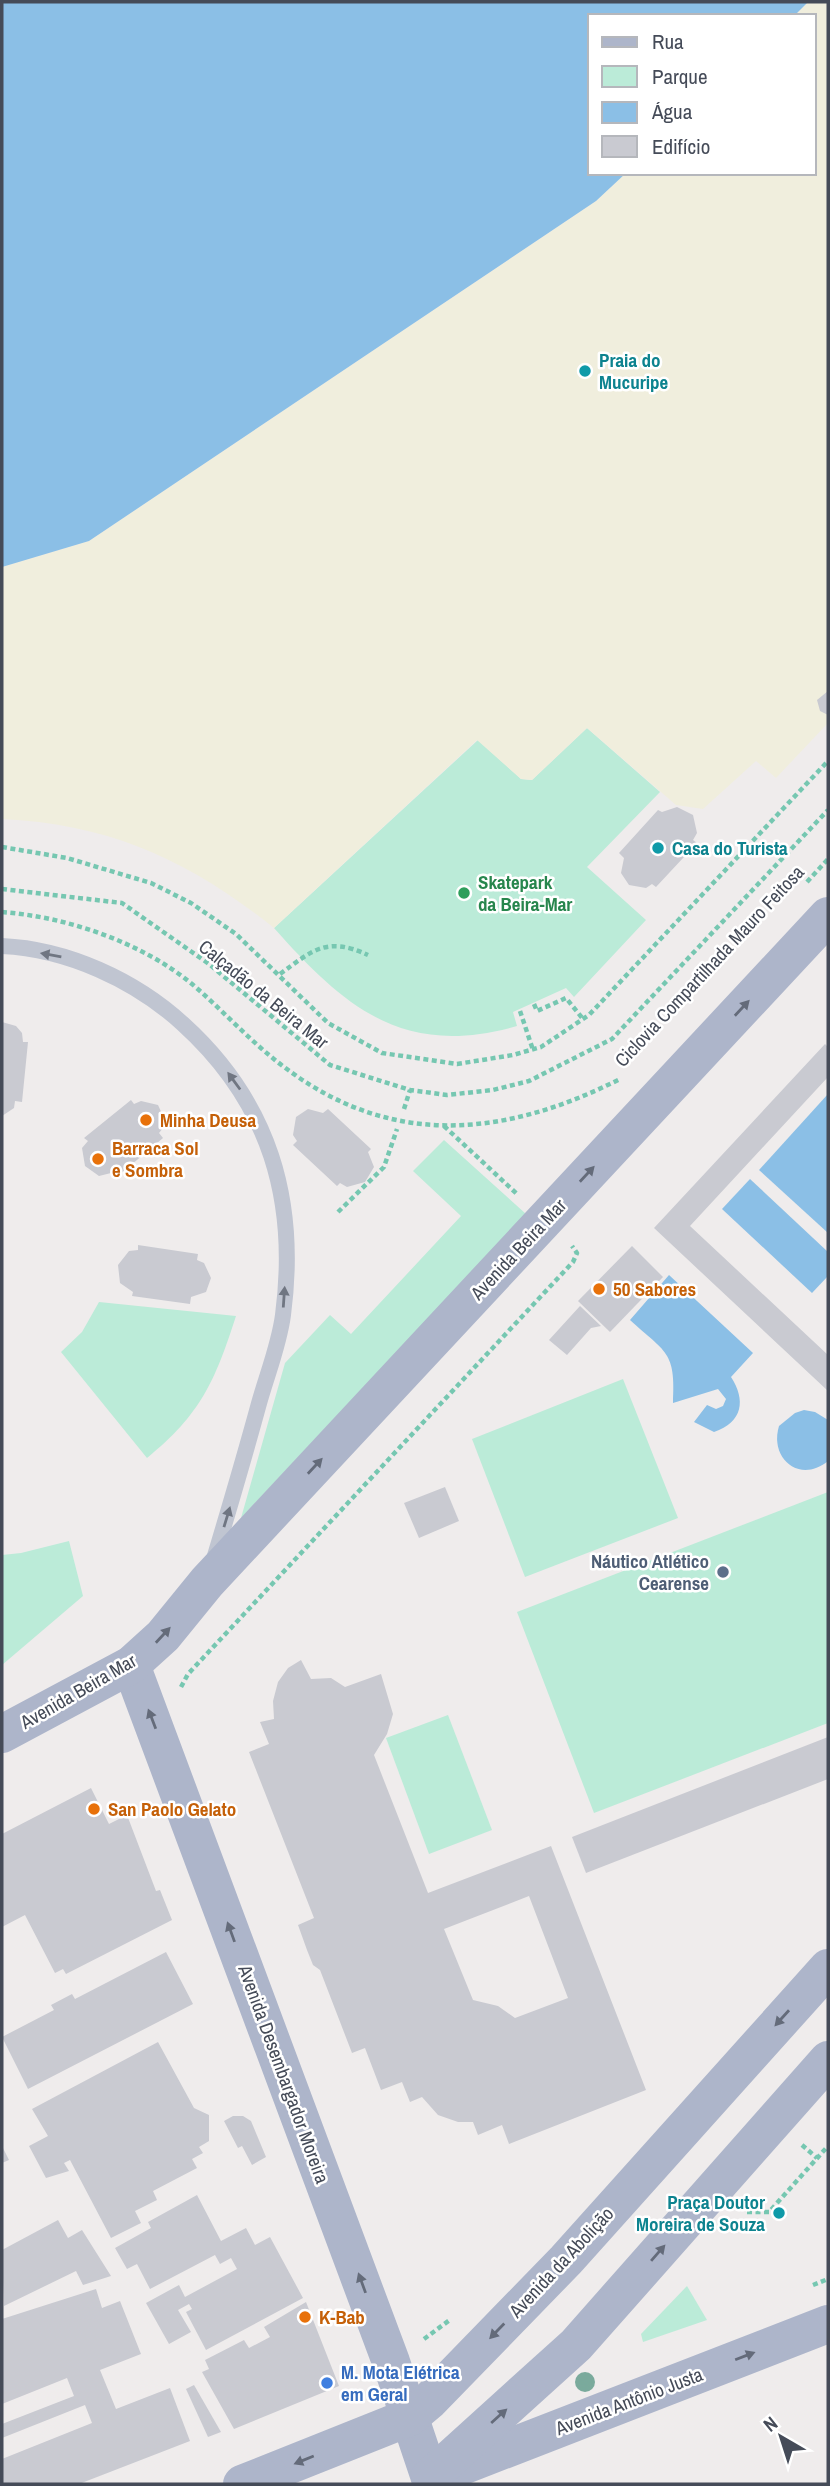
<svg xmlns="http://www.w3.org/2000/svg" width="830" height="2486" font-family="'Archivo Narrow',sans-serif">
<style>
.green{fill:#bbebd8}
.sand{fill:#f0eedd}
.water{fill:#8bbfe6}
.building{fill:#c9cad1;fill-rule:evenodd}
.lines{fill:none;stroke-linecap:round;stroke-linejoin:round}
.path{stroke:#76c7b1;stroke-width:4.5;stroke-dasharray:5 3.5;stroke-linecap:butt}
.service{stroke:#c0c5d1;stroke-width:16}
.primary{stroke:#adb5ca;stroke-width:38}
.tree{fill:#7aaa9c}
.oneway{fill:#707682}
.oneway2{fill:#646b7a}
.culture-dot{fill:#0f9aa8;stroke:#fff;stroke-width:2.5}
.leisure-dot{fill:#2e9e5b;stroke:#fff;stroke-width:2.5}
.food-dot{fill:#e8710a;stroke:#fff;stroke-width:2.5}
.service-dot{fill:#5c6f8a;stroke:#fff;stroke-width:2.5}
.shop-dot{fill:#3f7fe0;stroke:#fff;stroke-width:2.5}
.labels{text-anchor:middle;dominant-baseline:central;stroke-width:5;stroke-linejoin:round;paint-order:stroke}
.culture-label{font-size:19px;font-weight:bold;fill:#0d838f;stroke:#fff;text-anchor:start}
.leisure-label{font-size:19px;font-weight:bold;fill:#27864d;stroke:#fff;text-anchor:start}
.street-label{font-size:19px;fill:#454b58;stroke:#fff}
.food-label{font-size:19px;font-weight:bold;fill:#c56008;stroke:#fff;text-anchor:start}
.service-label{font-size:19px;font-weight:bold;fill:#4e5e75;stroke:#fff;text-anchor:end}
.shop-label{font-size:19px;font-weight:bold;fill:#366cbe;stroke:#fff;text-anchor:start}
</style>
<rect width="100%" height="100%" fill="#efecec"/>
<g class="green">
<path d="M587,728L660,792L587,867L646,920L574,997L566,988L513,1012L517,1026C404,1058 346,1009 274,928L478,740L521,779L532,780Z"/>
<path d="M444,1140L526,1214L241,1518L285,1363L330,1315L351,1334L461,1216L413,1171Z"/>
<path d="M99,1302L236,1316C215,1381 201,1414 147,1458L61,1352L82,1332Z"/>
<path d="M623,1379L678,1518L525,1577L472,1439Z"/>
<path d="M828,1492V1723L594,1813L517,1612Z"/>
<path d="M69,1541L83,1596L2,1665V1555L21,1553Z"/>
<path d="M448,1715L492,1830L429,1854L386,1738Z"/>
<path d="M687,2286L707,2320L643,2342L641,2334Z"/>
</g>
<path class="sand" d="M808,2H828V723L776,778L756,761L703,809L676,805L587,728L532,780L521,779L477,740L274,928C190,861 111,824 2,819V567L89,541L596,201L626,173H814V16H794Z"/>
<g class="water">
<path d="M2,2H808L794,16H590V173H626L596,201L89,541L2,567Z"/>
<path d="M828,1094V1233L759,1170Z"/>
<path d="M750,1179L828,1252V1276L812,1293L722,1209Z"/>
<path d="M669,1275L753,1353L731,1377C746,1400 743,1422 714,1432L694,1422L707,1405L716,1409L723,1406L726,1399L718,1389L673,1403C676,1351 666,1353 630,1320Z"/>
<path d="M804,1410L815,1412L828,1420V1461C800,1484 769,1459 779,1426L795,1413Z"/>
</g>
<g class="building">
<path d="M828,691V715L820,711L817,700Z"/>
<path d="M677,807L693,815L697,833L693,840L697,843L656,887L652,884L646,888L629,885L621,873L624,858L619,853L658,810L662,812Z"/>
<path d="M2,1022L16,1026L22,1033L23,1042H28L22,1102L15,1101L14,1108L2,1116Z"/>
<path d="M825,1044L828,1047V1077L690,1226L828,1355V1391L654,1228Z"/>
<path d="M131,1100L134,1104L141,1101L158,1105L164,1118L163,1128L159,1133L163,1138L118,1176L115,1172L99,1176L85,1166L82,1148L88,1141L84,1138Z"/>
<path d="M308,1109L323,1113L328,1109L371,1149L368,1152L374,1167L365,1182L347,1187L340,1183L337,1186L293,1145L297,1141L293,1135L296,1117Z"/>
<path d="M138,1245L198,1254L197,1260L204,1263L211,1278L206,1292L191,1297L190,1304L132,1296L133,1292L120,1283L118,1265L129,1251L138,1250Z"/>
<path d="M632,1246L663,1277L610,1332L578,1301Z"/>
<path d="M580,1306L601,1326L591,1328L567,1355L549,1340Z"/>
<path d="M445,1487L459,1521L419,1538L404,1503Z"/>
<path d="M301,1660L311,1679L331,1678L345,1687L381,1674L393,1714L387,1734L374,1755L428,1893L551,1846L646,2090L509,2144L502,2125L478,2135L473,2122H458L438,2115L422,2097L410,2102L402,2082L381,2090L365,2048L352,2053L320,1970L313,1965L307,1950L298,1925L314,1918L249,1752L269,1744L260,1722L274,1719L273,1701L278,1682L288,1668ZM529,1896L568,1998L515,2018L498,2006L473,2000L444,1929Z"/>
<path d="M828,1737V1779L586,1873L572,1837Z"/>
<path d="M91,1788L109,1824L127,1815L156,1891L160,1890L172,1920L66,1974L63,1969L55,1973L25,1915L2,1927V1834Z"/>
<path d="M166,1952L193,2004L28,2089L2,2037L54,2010L51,2005L72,1994L75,1999Z"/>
<path d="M158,2042L194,2108L209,2115V2141L199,2147L203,2153L192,2159L197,2168L153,2191L157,2200L135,2211L141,2223L111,2238L70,2160L64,2163L69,2171L46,2178L29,2146L48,2136L32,2109Z"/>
<path d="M233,2116H243L251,2121L266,2157L252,2165L242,2146L238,2148L224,2121Z"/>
<path d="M2,2146L9,2160L2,2163Z"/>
<path d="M197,2195L221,2241L246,2228L255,2245L270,2237L303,2298L206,2350L186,2312L192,2309L189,2304L178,2310L191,2332L169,2344L146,2303L179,2285L185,2297L237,2269L231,2258L220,2264L215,2255L150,2289L137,2264L127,2269L115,2248L151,2228L148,2222Z"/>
<path d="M58,2220L68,2238L82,2230L111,2276L83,2285L76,2271L4,2306L2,2250Z"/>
<path d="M96,2289L102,2308L120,2301L141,2354L100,2370L116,2409L170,2388L190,2441L79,2484H2V2459L92,2423L85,2405L2,2438V2424L74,2396L67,2378L2,2404V2319Z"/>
<path d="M306,2302L339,2386L234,2429L202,2372L209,2369L205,2360L244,2340L249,2348L270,2337L264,2327Z"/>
<path d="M194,2385L221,2432L208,2437L186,2389Z"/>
</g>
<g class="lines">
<g class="path">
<path d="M2,847L67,858L151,883L191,903L236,934L328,1023L382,1053L457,1064L513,1055L541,1047L589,1015L828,761"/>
<path d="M807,882L828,859"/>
<path d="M2,889L122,903L209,964L330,1065L410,1090L447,1095L493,1090L529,1081L612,1039L828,810"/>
<path d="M2,912C67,917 141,942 192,984C226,1013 254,1046 291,1072C397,1149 509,1135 620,1079"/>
<path d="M280,974C313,950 327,936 368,955"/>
<path d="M534,1004L537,1011L566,998L583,1019"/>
<path d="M520,1011L533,1050"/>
<path d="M404,1109L410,1090"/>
<path d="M444,1126L517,1194"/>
<path d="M338,1212L384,1167L397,1129"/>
<path d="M181,1687L188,1674L573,1262L577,1253L572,1246"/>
<path d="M802,2145L817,2158"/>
<path d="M747,2212H769L828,2146"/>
<path d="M813,2285L828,2279"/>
<path d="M424,2339L451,2319"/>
</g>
<path class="service" d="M2,946C67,949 135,980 183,1024C270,1103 298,1200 283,1315C279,1346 266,1377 258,1407C244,1458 229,1509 214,1559"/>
<g class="primary">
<path d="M131,1665L391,2362L432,2484"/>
<path d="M2,1734L131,1665L163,1636L207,1582L828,916"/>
<path d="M452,2470L828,2324"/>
<path d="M430,2477L576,2345L828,2060"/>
<path d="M242,2484L410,2417L429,2401L566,2260L828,1968"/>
</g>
</g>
<circle class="tree" cx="585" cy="2382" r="10"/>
<defs><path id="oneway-solid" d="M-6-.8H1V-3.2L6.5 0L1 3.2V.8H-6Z" transform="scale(1.75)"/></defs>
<g class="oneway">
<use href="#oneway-solid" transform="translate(51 955) rotate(-170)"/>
<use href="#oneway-solid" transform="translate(234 1081) rotate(-126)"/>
<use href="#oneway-solid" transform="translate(284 1297) rotate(-86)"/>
<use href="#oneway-solid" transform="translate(227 1517) rotate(-73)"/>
</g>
<g class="oneway2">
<use href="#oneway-solid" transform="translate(742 1008) rotate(-47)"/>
<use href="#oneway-solid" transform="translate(587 1174) rotate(-47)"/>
<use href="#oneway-solid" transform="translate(315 1466) rotate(-47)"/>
<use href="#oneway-solid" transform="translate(163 1635) rotate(-47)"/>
<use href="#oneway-solid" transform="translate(152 1719) rotate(-111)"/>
<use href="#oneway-solid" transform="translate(231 1932) rotate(-110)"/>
<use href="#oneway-solid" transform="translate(782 2018) rotate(132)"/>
<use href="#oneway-solid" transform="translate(658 2253) rotate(-49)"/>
<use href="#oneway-solid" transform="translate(362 2283) rotate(-110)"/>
<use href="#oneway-solid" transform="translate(497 2331) rotate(134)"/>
<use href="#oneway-solid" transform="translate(745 2356) rotate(-21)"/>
<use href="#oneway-solid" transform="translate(499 2416) rotate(-42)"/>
<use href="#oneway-solid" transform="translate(304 2460) rotate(158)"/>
</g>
<g class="culture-dot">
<circle cx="585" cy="371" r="7"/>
<circle cx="658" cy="848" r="7"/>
<circle cx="779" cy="2213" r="7"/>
</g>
<circle class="leisure-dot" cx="464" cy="893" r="7"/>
<g class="food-dot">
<circle cx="146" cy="1120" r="7"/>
<circle cx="98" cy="1159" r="7"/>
<circle cx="599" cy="1289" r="7"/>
<circle cx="94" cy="1809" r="7"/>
<circle cx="305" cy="2317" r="7"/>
</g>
<circle class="service-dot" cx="723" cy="1572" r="7"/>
<circle class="shop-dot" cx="327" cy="2383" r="7"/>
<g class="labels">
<g class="culture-label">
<text x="599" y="360">Praia do<tspan x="599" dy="22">Mucuripe</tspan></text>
<text x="672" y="848">Casa do Turista</text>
<text x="765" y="2202" text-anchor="end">Praça Doutor<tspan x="765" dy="22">Moreira de Souza</tspan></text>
</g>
<g class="leisure-label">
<text x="478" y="882">Skatepark<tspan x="478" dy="22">da Beira-Mar</tspan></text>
</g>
<g class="street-label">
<text transform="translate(709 966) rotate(-47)">Ciclovia Compartilhada Mauro Feitosa</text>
<text transform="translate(264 994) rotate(39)">Calçadão da Beira Mar</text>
<text transform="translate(518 1249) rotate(-47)">Avenida Beira Mar</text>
<text transform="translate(78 1691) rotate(-30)">Avenida Beira Mar</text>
<text transform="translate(284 2074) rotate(70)">Avenida Desembargador Moreira</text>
<text transform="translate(561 2262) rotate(-47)">Avenida da Abolição</text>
<text transform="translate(629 2401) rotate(-21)">Avenida Antônio Justa</text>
</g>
<g class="food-label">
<text x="160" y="1120">Minha Deusa</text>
<text x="112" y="1148">Barraca Sol<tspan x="112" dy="22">e Sombra</tspan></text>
<text x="613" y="1289">50 Sabores</text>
<text x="108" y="1809">San Paolo Gelato</text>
<text x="319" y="2317">K-Bab</text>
</g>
<g class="service-label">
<text x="709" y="1561">Náutico Atlético<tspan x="709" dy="22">Cearense</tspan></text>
</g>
<g class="shop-label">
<text x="341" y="2372">M. Mota Elétrica<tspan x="341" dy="22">em Geral</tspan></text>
</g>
</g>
<rect width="830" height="2486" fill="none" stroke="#454b58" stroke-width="7"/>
<rect x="588" y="14" width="228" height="161" fill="#ffffff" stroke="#b5b7bc" stroke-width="2"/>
<rect x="602" y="37" width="35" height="10" fill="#adb5ca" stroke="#b5b7bc" stroke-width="2"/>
<text x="652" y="49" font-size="21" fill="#454b58">Rua</text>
<rect x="602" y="66" width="35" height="21" fill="#bbebd8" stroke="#b5b7bc" stroke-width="2"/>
<text x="652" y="84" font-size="21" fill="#454b58">Parque</text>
<rect x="602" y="102" width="35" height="21" fill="#8bbfe6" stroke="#b5b7bc" stroke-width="2"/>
<text x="652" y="119" font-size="21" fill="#454b58">Água</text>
<rect x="602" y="136" width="35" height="21" fill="#c9cad1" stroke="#b5b7bc" stroke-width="2"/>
<text x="652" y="154" font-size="21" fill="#454b58">Edifício</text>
<g transform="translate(781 2437) rotate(321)" stroke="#ffffff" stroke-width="5" paint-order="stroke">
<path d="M0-5L12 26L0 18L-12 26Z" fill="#454b58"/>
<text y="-10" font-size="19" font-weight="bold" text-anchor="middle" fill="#454b58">N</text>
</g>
</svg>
